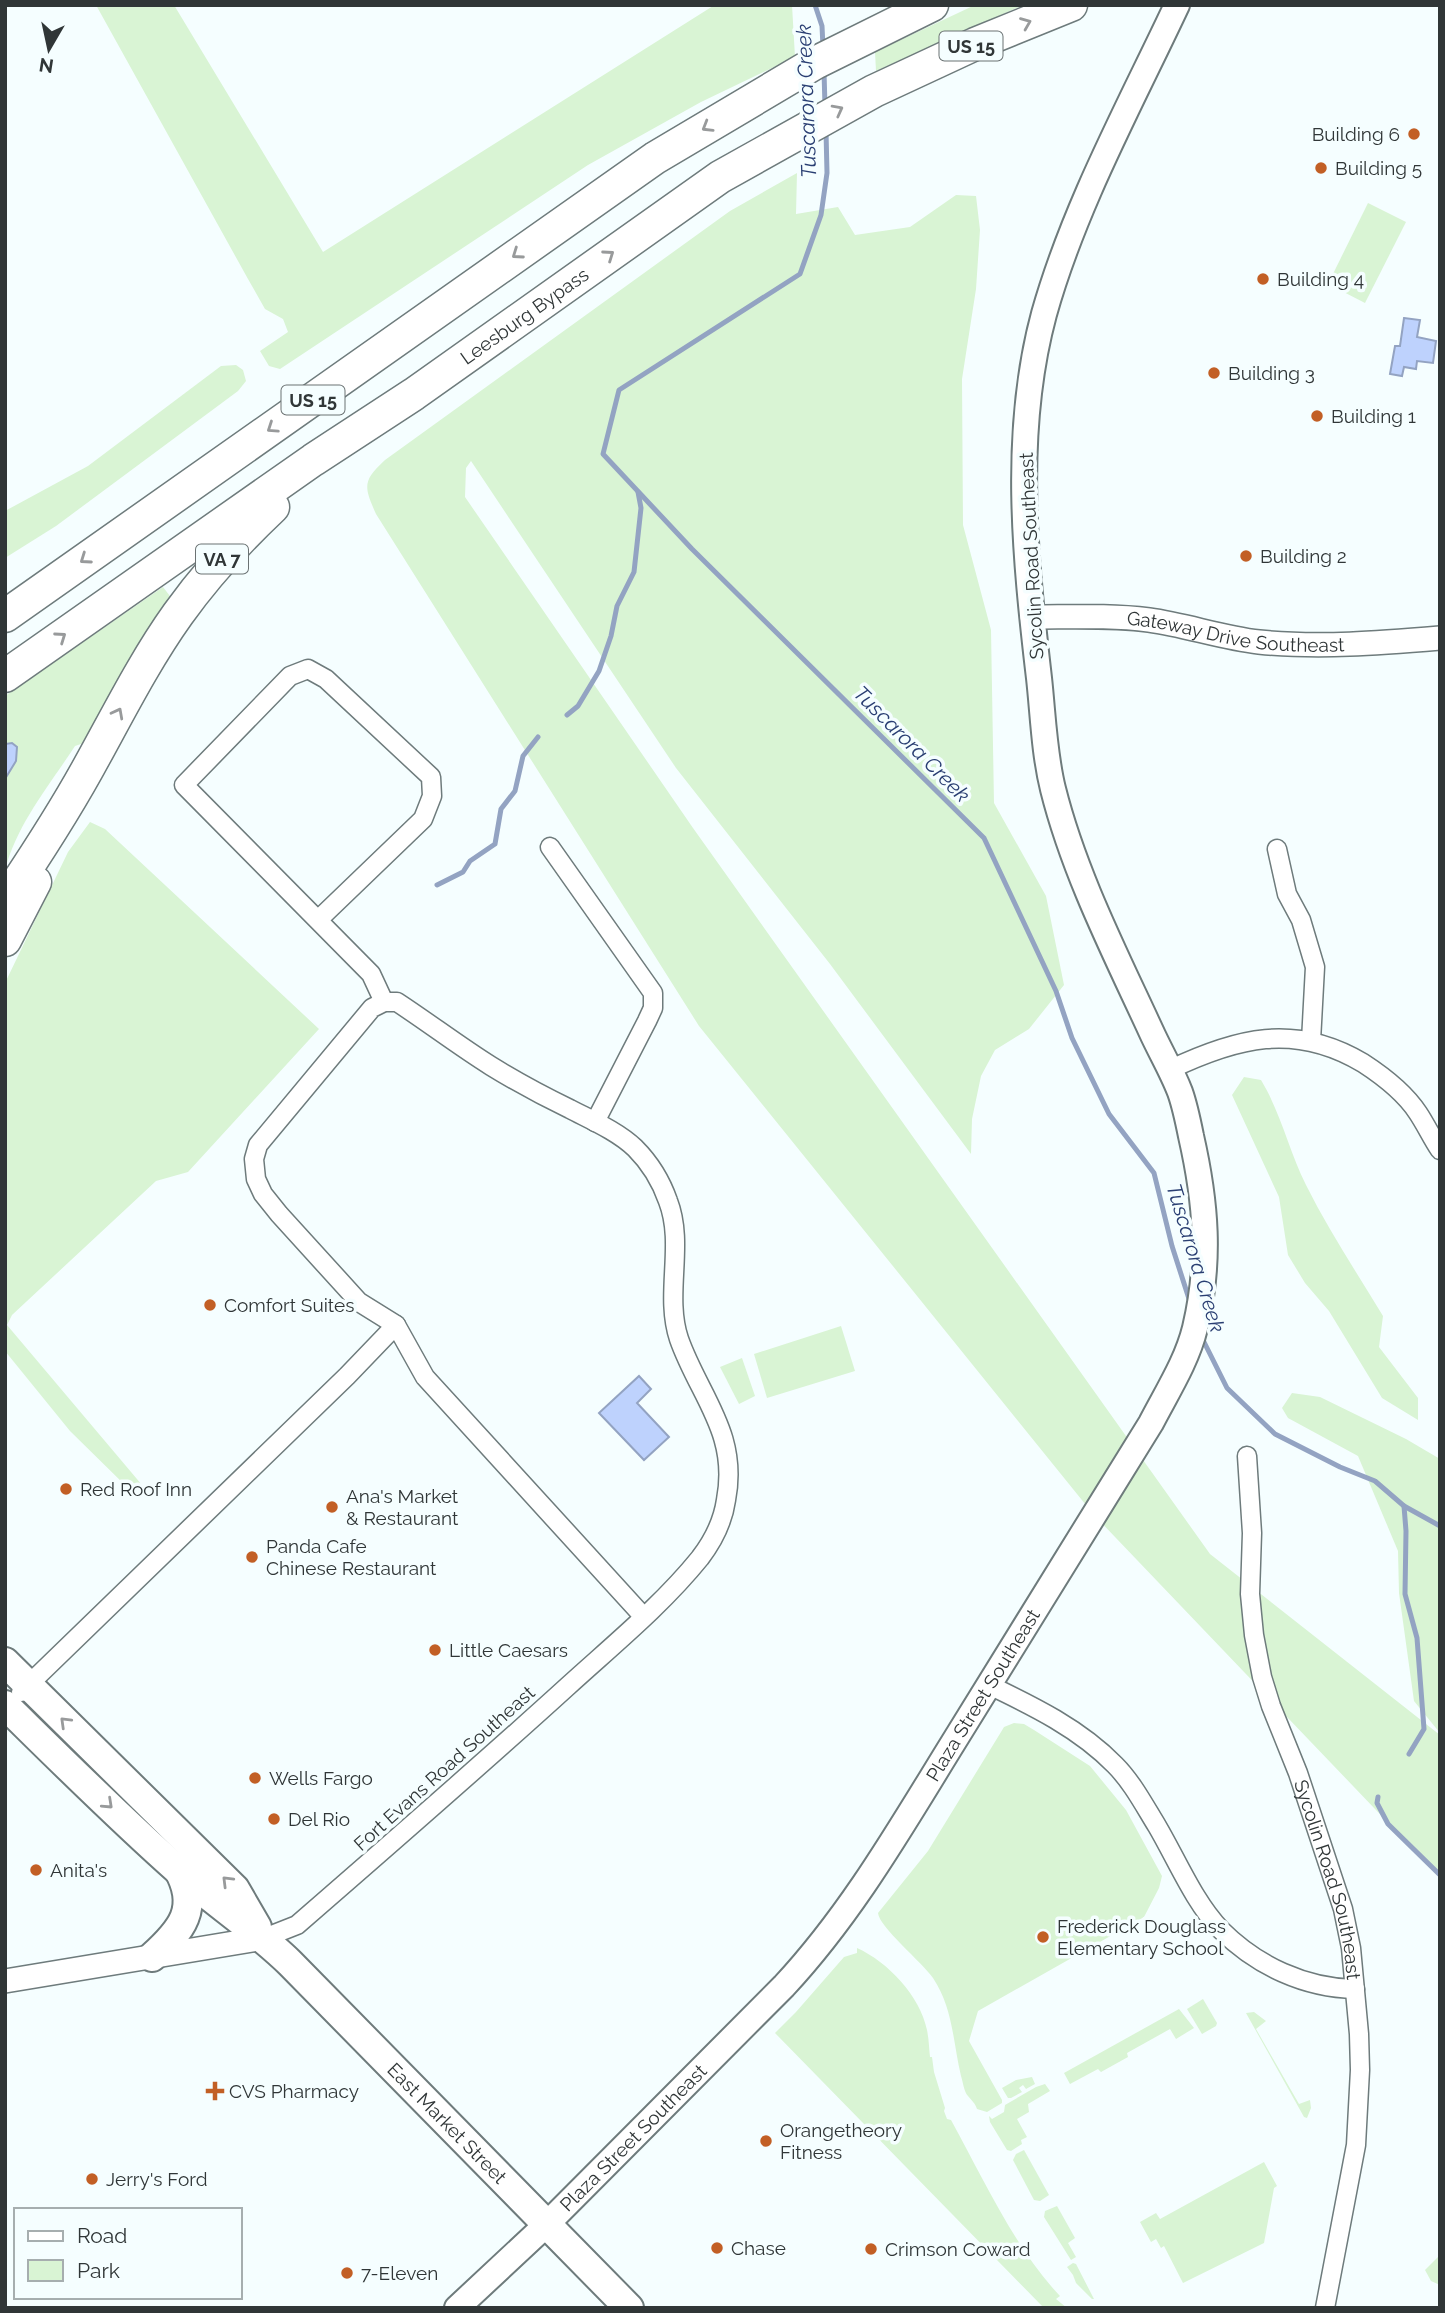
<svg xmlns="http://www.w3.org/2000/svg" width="1445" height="2313" font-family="Raleway,sans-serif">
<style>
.green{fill:#d9f4d4}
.water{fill:#bed2fd;stroke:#93a3c2;stroke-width:2}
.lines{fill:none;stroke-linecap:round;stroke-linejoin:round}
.stream{stroke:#93a3c2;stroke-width:5}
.minor-casing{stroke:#6e7b7c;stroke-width:21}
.tertiary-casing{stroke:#6e7b7c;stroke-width:26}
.secondary-casing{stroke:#6e7b7c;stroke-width:28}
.primary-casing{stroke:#6e7b7c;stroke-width:32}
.motorway-casing{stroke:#6e7b7c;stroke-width:35}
.minor{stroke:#fff;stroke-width:18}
.tertiary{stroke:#fff;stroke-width:23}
.secondary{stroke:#fff;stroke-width:24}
.primary{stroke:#fff;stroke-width:28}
.motorway{stroke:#fff;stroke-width:32}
.oneway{stroke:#989a9b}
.poi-dot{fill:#c25f25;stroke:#f5feff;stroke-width:2.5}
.labels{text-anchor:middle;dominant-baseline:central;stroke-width:7;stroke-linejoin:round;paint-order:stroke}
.shield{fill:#f5feff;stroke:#6b7273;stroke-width:2}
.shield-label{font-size:18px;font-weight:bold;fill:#303637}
.poi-label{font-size:19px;fill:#303637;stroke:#f5feff;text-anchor:start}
.street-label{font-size:19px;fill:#303637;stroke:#f5feff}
.water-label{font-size:21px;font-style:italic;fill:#293e72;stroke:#f5feff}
</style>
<rect width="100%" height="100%" fill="#f5feff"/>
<g class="green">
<path d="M96,5H174L323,252L713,6L792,5L795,57L701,102L588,165L280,369L269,366L260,351L288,332L283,319L265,309L248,279Z"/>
<path d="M975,5H1023L876,71L875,52Z"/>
<path d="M797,173L796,214L838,207L855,235L910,227L956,195L976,196L980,230L976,289L962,379L963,525L991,630L994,803L1046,896L1064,985L1029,1029L995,1050L981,1076L972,1119L971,1154L830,964L676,768L471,461L466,468L465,497L693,828L1210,1554L1440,1735V1877L1094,1515L699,1026L376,514C364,487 362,481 385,460L730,211Z"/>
<path d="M1368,203L1406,222L1365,303L1328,284Z"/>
<path d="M236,365L243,370L246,381L238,391L56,526L5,558V511L88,466L221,366Z"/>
<path d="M163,587L176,604L87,742L75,746C49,786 17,824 5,870V696Z"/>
<path d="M90,822L105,829L319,1029L188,1172L156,1181L12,1315L7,1325L142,1485V1496L130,1490L70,1431L5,1351V983L68,852Z"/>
<path d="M1244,1077L1261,1080C1281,1113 1289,1151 1306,1185C1329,1231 1357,1273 1383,1316L1379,1347L1418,1398V1420L1382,1398L1329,1311L1305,1283L1288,1255L1279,1197L1232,1095Z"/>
<path d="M841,1326L855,1371L767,1398L754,1354Z"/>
<path d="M742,1358L755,1396L739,1404L720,1367Z"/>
<path d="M1292,1393L1320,1397L1406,1439L1440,1459V1733L1414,1701L1399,1593L1398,1551L1358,1456L1288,1418L1282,1408Z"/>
<path d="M1014,1723L1024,1724L1034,1730L1090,1766L1126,1810L1162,1876L1159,1888L1144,1917L978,2011L969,2041L1002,2100V2103L987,2112L977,2109C975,2103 972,2101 968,2096C964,2092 963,2082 961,2076C953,2042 953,2008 933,1978C922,1962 879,1927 878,1913L928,1851L1001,1732L1004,1727Z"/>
<path d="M857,1948C888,1962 920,1996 927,2030C929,2040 929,2048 930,2057H932L934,2072L945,2108L944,2111L947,2119L951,2120C982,2176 1015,2249 1060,2296L1056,2299L1067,2308H1044L775,2033L796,2012L844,1957L857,1953Z"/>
<path d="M1203,1999L1217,2023L1216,2026L1202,2034L1187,2009Z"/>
<path d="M1179,2009L1194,2028L1176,2039L1170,2029L1127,2053L1128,2057L1101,2072L1098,2069L1070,2084L1064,2073Z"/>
<path d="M1254,2012L1266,2021L1256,2029L1299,2104L1310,2100L1311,2108L1307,2118L1304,2117L1246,2013Z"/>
<path d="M1032,2077L1035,2084L1026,2089L1023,2085L1019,2088L1022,2092L1011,2098H1008L1002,2088L1016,2080Z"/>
<path d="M1045,2084L1050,2091L1028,2104L1029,2112L1017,2119L1027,2137L1021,2140L1022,2144L1011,2151L1007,2150L990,2122L989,2116L992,2119L1004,2112L1005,2105L1036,2087Z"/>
<path d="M1024,2150L1049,2195L1040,2201L1034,2200L1013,2160L1016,2154Z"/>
<path d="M1264,2162L1277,2186L1274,2188L1264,2243L1183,2283L1164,2246L1161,2248L1156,2239L1151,2242L1140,2222L1156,2213L1160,2219Z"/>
<path d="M1057,2206L1075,2238L1068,2243L1076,2257L1071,2260L1044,2217L1045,2211Z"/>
<path d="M1440,2255V2285L1431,2281L1425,2270Z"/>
<path d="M1073,2263L1076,2264L1094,2299H1092L1076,2283L1073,2275L1067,2267Z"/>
</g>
<g class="water">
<path d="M1404,318L1420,320L1417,337L1436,341L1433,363L1417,361L1416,369L1404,367L1402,376L1390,374L1395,346H1400Z"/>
<path d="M12,743L17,747L16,761L5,779V744Z"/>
<path d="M639,1376L651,1389L637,1403L669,1437L644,1460L599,1413Z"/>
</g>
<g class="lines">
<g class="stream">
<path d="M815,5L822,26L823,47"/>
<path d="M824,71L825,107"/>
<path d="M826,131L827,173L821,215L800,274L619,390L603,454L692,549L984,838L1056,991L1072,1038L1109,1114L1154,1173L1172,1246L1190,1302"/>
<path d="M567,715L578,706L599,671L611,636L617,606L634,572L641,508L638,492"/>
<path d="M437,885L463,872L470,861L495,844L501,809L515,791L523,756L538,737"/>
<path d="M1202,1338L1227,1388L1275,1434L1340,1467L1375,1481L1404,1506L1440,1526"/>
<path d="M1404,1506L1406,1531L1405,1594L1417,1638L1424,1729L1409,1754"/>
<path d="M1378,1797L1377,1803L1388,1824L1440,1875"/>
</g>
<defs>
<g id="minor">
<path d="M550,847L653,993V1008L647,1021L595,1122"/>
<path d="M1277,849L1287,894L1301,920L1315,967L1311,1041"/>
<path d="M318,920L423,819L432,796L431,777L326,679L308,669L290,676L184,785L371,974L384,1002"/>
<path d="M1169,1070C1236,1038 1294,1022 1363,1063C1383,1076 1405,1093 1418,1113C1426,1125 1432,1138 1440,1150"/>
<path id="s1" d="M1247,1456L1252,1533L1250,1594L1254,1635L1262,1677L1271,1706L1298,1773L1343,1909L1351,1948L1359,2034L1360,2070L1356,2145L1325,2308"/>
<path d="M989,1685C1033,1706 1080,1729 1115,1765C1132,1782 1144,1805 1157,1826C1177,1860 1194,1902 1221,1930C1257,1966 1305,1988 1355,1989"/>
<path d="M21,1692L347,1376L396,1325"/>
<path d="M264,1938L297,1925C388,1846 479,1767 568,1686C613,1645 662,1605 700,1558C713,1541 723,1521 726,1500C739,1433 699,1396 679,1339C664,1294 685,1245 668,1201C661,1181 650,1163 635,1148C617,1131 591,1120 570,1109C543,1096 517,1082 491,1066C459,1046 429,1023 397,1002H384L372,1008L258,1145L254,1159L256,1179L263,1194L279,1214L359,1302L396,1325L425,1377L643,1616"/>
</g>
<g id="tertiary">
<path id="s2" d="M1032,617C1071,617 1110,615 1149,620C1186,625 1222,638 1259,642C1319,648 1380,643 1440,638"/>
<path d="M5,1981L264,1938"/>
</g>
<g id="secondary">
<path id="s3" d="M457,2308L547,2224L784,1986C852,1913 901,1827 953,1743C1019,1636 1085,1529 1151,1423C1167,1392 1187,1361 1195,1328C1211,1261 1206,1202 1191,1136C1188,1121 1185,1106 1180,1092C1172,1071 1160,1051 1151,1031C1115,953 1074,873 1053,789C1044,753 1043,714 1039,678C1025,558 1012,432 1044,314C1074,207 1130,105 1177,5"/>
</g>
<g id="primary">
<path d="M5,1662L235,1889L257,1927"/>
<path id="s4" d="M5,1705C62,1761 119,1818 179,1871C215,1903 255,1929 290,1963L629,2308"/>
<path d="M152,1957C182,1930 200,1908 178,1869"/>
</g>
<g id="motorway">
<path d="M5,616L655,158L815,63L932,5"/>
<path id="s5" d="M5,676L313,460L414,394L720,177L874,91L975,44L1071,5"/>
<path d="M5,901C34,858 62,815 87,770C116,718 143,663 178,614C206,575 238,540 273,507"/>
<path d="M5,940L35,882"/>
</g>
</defs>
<use href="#minor" class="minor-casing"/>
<use href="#tertiary" class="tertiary-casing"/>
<use href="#secondary" class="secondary-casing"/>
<use href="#primary" class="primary-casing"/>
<use href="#motorway" class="motorway-casing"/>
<use href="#minor" class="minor"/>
<use href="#tertiary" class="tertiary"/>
<use href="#secondary" class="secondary"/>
<use href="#primary" class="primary"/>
<use href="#motorway" class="motorway"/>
</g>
<defs><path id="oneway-chevron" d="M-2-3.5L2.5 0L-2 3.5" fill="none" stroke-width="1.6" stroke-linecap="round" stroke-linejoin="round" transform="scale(1.75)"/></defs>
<g class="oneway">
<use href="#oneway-chevron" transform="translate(1026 23) rotate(-22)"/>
<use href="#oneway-chevron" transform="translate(838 110) rotate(-28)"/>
<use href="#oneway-chevron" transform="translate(707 127) rotate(149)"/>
<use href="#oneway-chevron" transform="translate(517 254) rotate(145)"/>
<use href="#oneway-chevron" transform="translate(609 255) rotate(-35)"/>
<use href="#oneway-chevron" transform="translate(272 428) rotate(146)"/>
<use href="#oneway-chevron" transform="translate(85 559) rotate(145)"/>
<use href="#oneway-chevron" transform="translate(61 637) rotate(-35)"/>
<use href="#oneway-chevron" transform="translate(118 713) rotate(-62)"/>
<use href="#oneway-chevron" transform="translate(65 1722) rotate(-136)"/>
<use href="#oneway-chevron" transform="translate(108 1804) rotate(43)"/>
<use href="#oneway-chevron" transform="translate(227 1881) rotate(-135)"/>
</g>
<g class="poi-dot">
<circle cx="1414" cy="134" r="7"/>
<circle cx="1321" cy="168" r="7"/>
<circle cx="1263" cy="279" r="7"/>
<circle cx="1214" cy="373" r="7"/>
<circle cx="1317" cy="416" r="7"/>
<circle cx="1246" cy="556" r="7"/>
<circle cx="210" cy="1305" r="7"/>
<circle cx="66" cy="1489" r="7"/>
<circle cx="332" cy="1507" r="7"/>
<circle cx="252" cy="1557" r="7"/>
<circle cx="435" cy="1650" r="7"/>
<circle cx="255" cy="1778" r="7"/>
<circle cx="274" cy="1819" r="7"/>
<circle cx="36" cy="1870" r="7"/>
<circle cx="1043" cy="1937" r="7"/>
<path d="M211.5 2080.5h7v7h7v7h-7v7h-7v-7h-7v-7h7z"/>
<circle cx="766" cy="2141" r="7"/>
<circle cx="92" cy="2179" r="7"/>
<circle cx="717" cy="2248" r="7"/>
<circle cx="871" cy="2249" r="7"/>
<circle cx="347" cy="2273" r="7"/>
</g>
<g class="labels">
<g class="shield">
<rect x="939.5" y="31.5" width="63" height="29" rx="5"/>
<rect x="281.5" y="385.5" width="63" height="29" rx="5"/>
<rect x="196" y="544.5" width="52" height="29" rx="5"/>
</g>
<g class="shield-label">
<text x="971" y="46">US 15</text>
<text x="313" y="400">US 15</text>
<text x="222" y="559">VA 7</text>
</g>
<g class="poi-label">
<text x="1400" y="134" text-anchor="end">Building 6</text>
<text x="1335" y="168">Building 5</text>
<text x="1277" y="279">Building 4</text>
<text x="1228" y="373">Building 3</text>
<text x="1331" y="416">Building 1</text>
<text x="1260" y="556">Building 2</text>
<text x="224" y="1305">Comfort Suites</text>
<text x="80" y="1489">Red Roof Inn</text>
<text x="346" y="1496">Ana's Market<tspan x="346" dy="22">&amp; Restaurant</tspan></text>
<text x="266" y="1546">Panda Cafe<tspan x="266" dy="22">Chinese Restaurant</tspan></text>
<text x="449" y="1650">Little Caesars</text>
<text x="269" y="1778">Wells Fargo</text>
<text x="288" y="1819">Del Rio</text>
<text x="50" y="1870">Anita's</text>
<text x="1057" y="1926">Frederick Douglass<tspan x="1057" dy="22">Elementary School</tspan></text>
<text x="229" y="2091">CVS Pharmacy</text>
<text x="780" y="2130">Orangetheory<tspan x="780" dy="22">Fitness</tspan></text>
<text x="106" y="2179">Jerry's Ford</text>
<text x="731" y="2248">Chase</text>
<text x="885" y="2249">Crimson Coward</text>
<text x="361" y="2273">7-Eleven</text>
</g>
<g class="street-label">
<text stroke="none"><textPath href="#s5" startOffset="632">Leesburg Bypass</textPath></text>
<text transform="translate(1031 556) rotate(-93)">Sycolin Road Southeast</text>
<text stroke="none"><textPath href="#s2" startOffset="205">Gateway Drive Southeast</textPath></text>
<text stroke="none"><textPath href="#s3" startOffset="812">Plaza Street Southeast</textPath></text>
<text transform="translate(444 1768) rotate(-42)">Fort Evans Road Southeast</text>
<text stroke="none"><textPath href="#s1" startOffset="436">Sycolin Road Southeast</textPath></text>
<text stroke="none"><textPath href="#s4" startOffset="609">East Market Street</textPath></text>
<text stroke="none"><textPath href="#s3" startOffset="245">Plaza Street Southeast</textPath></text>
</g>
<g class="water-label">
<text transform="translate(806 101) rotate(-92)">Tuscarora Creek</text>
<text transform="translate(912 744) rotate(45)">Tuscarora Creek</text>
<text transform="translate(1196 1258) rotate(73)">Tuscarora Creek</text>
</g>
</g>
<rect width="1445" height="2313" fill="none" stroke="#303637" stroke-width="14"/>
<rect x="14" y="2208" width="228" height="91" fill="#f5feff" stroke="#a6aeaf" stroke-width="2"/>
<rect x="28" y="2231" width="35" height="10" fill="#ffffff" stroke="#a6aeaf" stroke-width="2"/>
<text x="77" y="2243" font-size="21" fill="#303637">Road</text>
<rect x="28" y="2260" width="35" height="21" fill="#d9f4d4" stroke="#a6aeaf" stroke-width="2"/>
<text x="77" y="2278" font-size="21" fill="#303637">Park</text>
<g transform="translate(49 49) rotate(189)" stroke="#f5feff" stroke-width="5" paint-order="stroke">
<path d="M0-5L12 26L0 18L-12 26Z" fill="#303637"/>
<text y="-10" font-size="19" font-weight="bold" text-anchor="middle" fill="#303637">N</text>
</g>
</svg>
